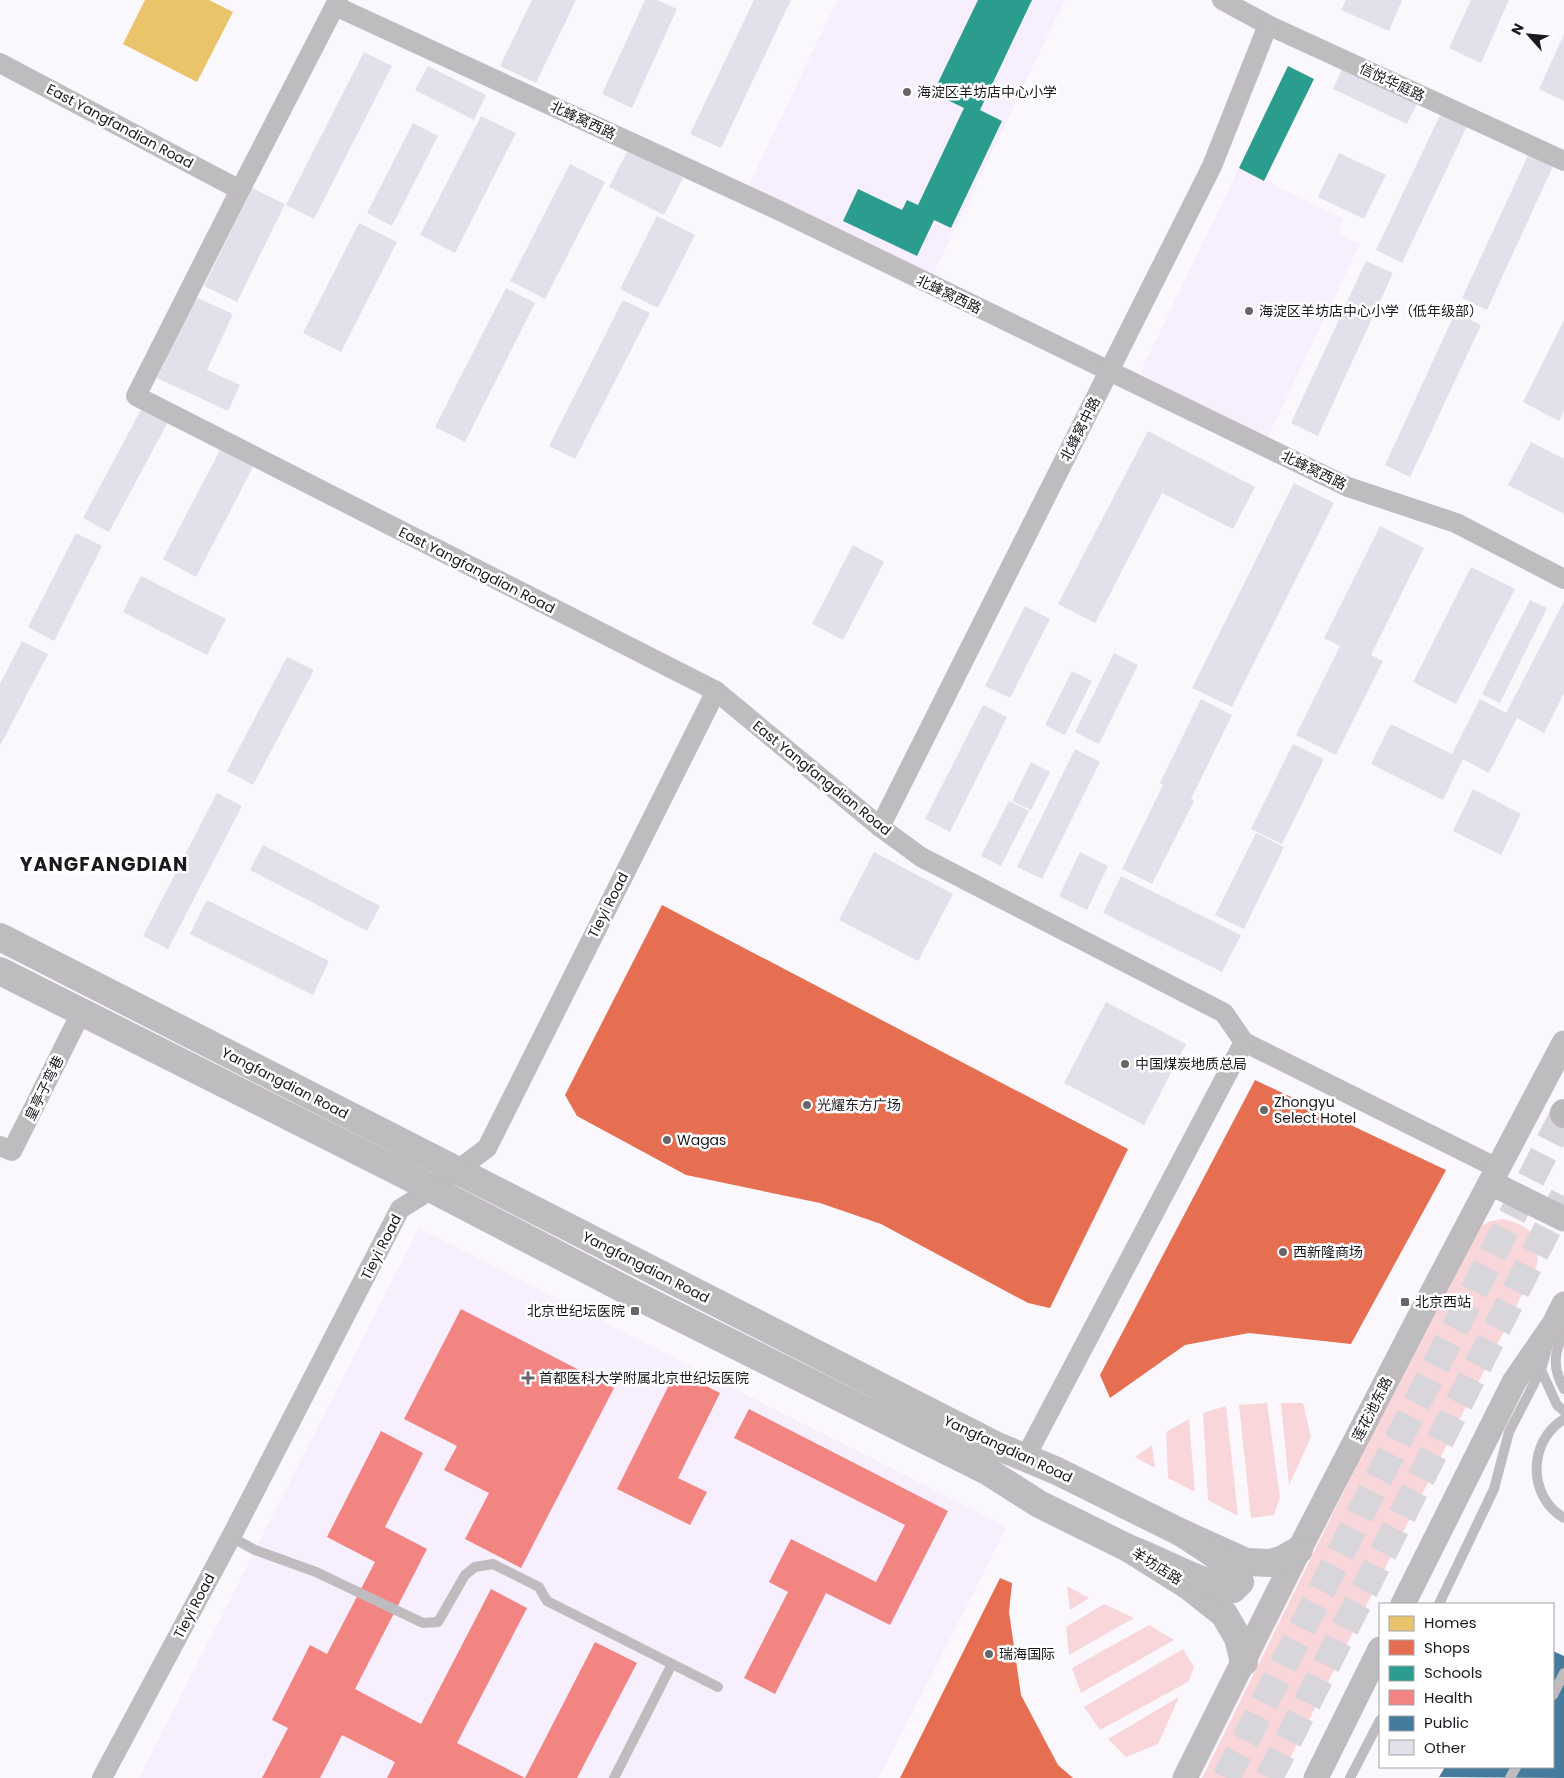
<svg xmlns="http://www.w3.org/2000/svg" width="1564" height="1778" font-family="Poppins,'Noto Sans SC',sans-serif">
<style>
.built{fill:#f7effe}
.green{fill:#f8d6da}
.homes{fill:#e9c46a}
.shops{fill:#e76f51}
.schools{fill:#2a9d8f}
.health{fill:#f28482}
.public{fill:#457b9d}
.building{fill:#e1e1eb}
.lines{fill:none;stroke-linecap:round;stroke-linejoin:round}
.trunk-tunnel{stroke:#d9d6db;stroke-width:28;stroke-dasharray:28 14;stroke-linecap:butt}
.service{stroke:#bfbcbf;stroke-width:10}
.minor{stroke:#bfbcbf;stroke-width:20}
.tertiary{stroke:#bfbcbf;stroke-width:25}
.secondary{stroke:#bfbcbf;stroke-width:28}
.trunk{stroke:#bab7ba;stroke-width:28}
.secondary-bridge{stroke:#bfbcbf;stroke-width:28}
.poi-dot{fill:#69666b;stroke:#fff;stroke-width:2}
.labels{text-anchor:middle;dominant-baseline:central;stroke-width:5;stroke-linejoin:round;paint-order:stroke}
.street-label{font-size:14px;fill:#1a171d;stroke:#fff}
.poi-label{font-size:14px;fill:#1a171d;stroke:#fff;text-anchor:start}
.district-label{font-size:19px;font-weight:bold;letter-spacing:1px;fill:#1a171d;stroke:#fff}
</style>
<rect width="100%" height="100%" fill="#fbf8fd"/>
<g class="built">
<path d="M837,0H1065L933,275L749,185Z"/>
<path d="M1239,168L1344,219L1338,233L1360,244L1267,439L1138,377Z"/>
<path d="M419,1228L1007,1527L879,1778H139Z"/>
</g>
<g class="green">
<path d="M1503,1219C1531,1226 1541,1235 1537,1265L1280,1778H1202L1473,1231L1490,1221Z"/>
<path d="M1267,1403L1280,1497L1274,1515L1251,1518L1239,1405Z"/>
<path d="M1281,1403H1303L1311,1437L1289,1485Z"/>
<path d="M1226,1406L1238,1516L1208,1500L1203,1413Z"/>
<path d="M1189,1419L1195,1492L1168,1478L1166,1432Z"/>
<path d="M1152,1445L1155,1468L1135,1457Z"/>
<path d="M1067,1586L1089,1598L1070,1610Z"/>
<path d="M1104,1604L1134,1618L1069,1655L1066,1627Z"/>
<path d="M1149,1625L1174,1640L1081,1693L1072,1668Z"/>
<path d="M1183,1649L1194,1667L1188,1682L1100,1730L1084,1707Z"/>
<path d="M1179,1697L1158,1744L1126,1757L1108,1739Z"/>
</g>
<path class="homes" d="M145,0H209L233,12L197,82L123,44Z"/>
<g class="shops">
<path d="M662,905L1128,1149L1050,1308L1028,1303L881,1224L820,1203L686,1175L577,1116L565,1095Z"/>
<path d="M1255,1080L1446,1170L1351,1344L1249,1333L1185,1345L1110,1398L1100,1375Z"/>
<path d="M1000,1578L1012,1583L1009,1612L1021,1695L1058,1765L1073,1778H900Z"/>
</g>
<g class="schools">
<path d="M978,0H1032L980,110L1002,121L951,228L934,220L917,256L843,221L858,189L902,210L907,200L918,205L964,108L933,93Z"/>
<path d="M1288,66L1314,79L1264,181L1239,168Z"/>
</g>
<g class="health">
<path d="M461,1309L614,1388L521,1568L465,1539L489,1493L444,1470L457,1446L404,1419Z"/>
<path d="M676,1371L720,1393L678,1478L707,1492L690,1525L617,1489Z"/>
<path d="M749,1409L948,1511L890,1625L826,1593L775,1694L744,1678L788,1592L769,1582L791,1539L876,1582L905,1525L734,1438Z"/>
<path d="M381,1431L423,1453L385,1527L427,1549L355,1689L421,1724L491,1589L527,1608L457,1743L525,1778L595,1642L637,1663L577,1778H387L395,1762L342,1735L320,1778H262L288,1728L272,1720L310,1645L327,1654L375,1562L327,1537Z"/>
</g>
<path class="public" d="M1553,1651L1564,1656V1778L1439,1777L1445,1767H1553Z"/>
<g class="building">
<path d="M532,0H576L536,83L500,66Z"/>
<path d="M645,0H657L677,9L632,108L602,94Z"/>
<path d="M754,0H791L721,148L690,134Z"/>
<path d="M1346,0H1402L1389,31L1341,10Z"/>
<path d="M1471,0H1509L1481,63L1449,48Z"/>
<path d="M1564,34V101L1539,89Z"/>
<path d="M364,52L392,66L314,219L286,205Z"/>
<path d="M1346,61L1421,95L1407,124L1333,89Z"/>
<path d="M428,66L486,95L474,120L415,90Z"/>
<path d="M1442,111L1468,124L1402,263L1376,250Z"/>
<path d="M481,116L516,133L455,253L420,235Z"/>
<path d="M413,123L438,136L392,226L367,213Z"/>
<path d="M628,150L683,178L664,215L609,187Z"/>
<path d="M1530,151L1555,162L1487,310L1462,298Z"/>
<path d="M1339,153L1386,175L1364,219L1318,197Z"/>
<path d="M570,164L605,182L545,299L510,281Z"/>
<path d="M252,188L285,204L237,302L204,286Z"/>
<path d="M657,216L695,235L658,308L620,289Z"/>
<path d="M359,223L397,242L341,352L303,333Z"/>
<path d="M1366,261L1393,273L1318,436L1291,423Z"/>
<path d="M506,288L535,303L465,442L435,427Z"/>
<path d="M195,297L233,314L207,370L240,385L228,411L157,378Z"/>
<path d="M623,300L650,313L575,459L549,446Z"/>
<path d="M1455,313L1481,325L1410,477L1385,465Z"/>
<path d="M1564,320V411L1559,421L1523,402Z"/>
<path d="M143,406L169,420L109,532L83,518Z"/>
<path d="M1148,431L1255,487L1233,529L1162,493L1095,623L1058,604Z"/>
<path d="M1531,442L1564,459V514L1508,485Z"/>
<path d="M221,448L254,465L196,577L163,559Z"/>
<path d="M1294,483L1334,503L1232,707L1192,688Z"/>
<path d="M1380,526L1424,548L1371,655L1383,661L1336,755L1296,735L1340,646L1324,638Z"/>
<path d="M76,533L102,546L54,641L28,627Z"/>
<path d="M853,545L884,562L843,640L812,624Z"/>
<path d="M1471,567L1515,589L1456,704L1413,682Z"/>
<path d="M141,576L226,619L207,655L123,612Z"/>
<path d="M1530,600L1547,608L1500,703L1482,694Z"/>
<path d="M1564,601V693L1544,733L1517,718L1489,773L1463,759L1443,800L1371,764L1391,724L1452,754L1480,699L1506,713Z"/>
<path d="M1025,606L1050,619L1010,698L985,686Z"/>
<path d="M22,641L48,654L0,746V684Z"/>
<path d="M1114,653L1138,665L1099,744L1075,732Z"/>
<path d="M287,657L314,670L253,785L227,771Z"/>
<path d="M1072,671L1092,681L1065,735L1045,725Z"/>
<path d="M1201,699L1232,715L1191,799L1194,801L1152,884L1122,869L1163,785L1160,783Z"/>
<path d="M983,705L1007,717L950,832L925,819Z"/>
<path d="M1293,744L1324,759L1282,844L1251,829Z"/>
<path d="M1075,749L1100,762L1042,879L1017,867Z"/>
<path d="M1031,762L1050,772L1031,810L1012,801Z"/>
<path d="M1473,789L1521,814L1501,855L1453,831Z"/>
<path d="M217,793L242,806L168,949L143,936Z"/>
<path d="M1009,801L1029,811L1001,866L981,856Z"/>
<path d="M1256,833L1284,847L1244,929L1215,915Z"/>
<path d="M263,845L380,906L367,931L250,870Z"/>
<path d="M874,852L953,894L918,961L839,920Z"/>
<path d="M1080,852L1108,866L1087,910L1059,896Z"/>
<path d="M1121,876L1241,935L1222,972L1103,913Z"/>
<path d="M207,900L329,961L313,995L190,934Z"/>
<path d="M1106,1002L1186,1044L1144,1125L1064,1083Z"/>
</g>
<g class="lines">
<g class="trunk-tunnel">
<path d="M1226,1778L1564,1114"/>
<path d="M1269,1778L1564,1196"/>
</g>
<g class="service">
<path d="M1564,1332C1554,1353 1552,1368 1564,1389"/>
<path d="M1541,1370L1557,1405L1564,1411"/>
<path d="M1564,1419C1528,1441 1527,1496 1564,1518"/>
<path d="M231,1537L255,1550L316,1572L423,1623L438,1622L465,1575L475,1567L493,1564L539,1587L547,1601L718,1687"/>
<path d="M1439,1604L1494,1489L1509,1432L1541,1370L1547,1349"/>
<path d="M1553,1695L1564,1673"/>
<path d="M614,1778L672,1664"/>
<path d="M1350,1778L1380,1720"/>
<path d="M1510,1778L1516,1767"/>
</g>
<g class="minor">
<path d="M338,0L240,190L136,396L716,691L880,827L921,857L1224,1013L1244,1042L1499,1169"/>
<path d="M1222,0L1268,25L1564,161"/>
<path d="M335,6L778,210L1348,487L1456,523L1564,579"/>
<path d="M0,63L240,190"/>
<path d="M880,827L1212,166L1268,25"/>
<path d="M0,1146L12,1151L81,1013"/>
<path d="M1025,1458L1244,1042"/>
<path d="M102,1778L231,1537L400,1209L432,1189L487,1148L716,691"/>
</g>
<g class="tertiary">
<path d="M1491,1183L1564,1219"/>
<path d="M1403,1604L1514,1382L1554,1324L1564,1304"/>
<path d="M1185,1778L1299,1550L1422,1312L1564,1043"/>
<path d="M1316,1778L1380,1649"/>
</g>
<g class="secondary">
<path d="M0,937L997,1446L1057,1471L1182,1533L1246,1562L1270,1563L1281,1560L1299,1550"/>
<path d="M0,971L407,1176L643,1299L987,1471L1039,1504L1128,1548L1190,1587L1224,1614L1238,1638L1244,1662"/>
</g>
<path class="trunk" d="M1564,1114V1113"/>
<path class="secondary-bridge" d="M1128,1548C1163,1561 1196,1582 1233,1589L1240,1582C1232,1562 1199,1545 1182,1533"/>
</g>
<g class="poi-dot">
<circle cx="907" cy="92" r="5"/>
<circle cx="1249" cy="311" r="5"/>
<circle cx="1125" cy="1064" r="5"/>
<circle cx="807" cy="1105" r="5"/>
<circle cx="1264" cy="1110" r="5"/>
<circle cx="667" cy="1140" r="5"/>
<circle cx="1283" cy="1252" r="5"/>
<rect x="1400" y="1297" width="10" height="10" rx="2.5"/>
<rect x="630" y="1306" width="10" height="10" rx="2.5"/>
<path d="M525.5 1370.5h5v5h5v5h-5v5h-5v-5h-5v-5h5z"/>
<circle cx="989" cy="1654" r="5"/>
</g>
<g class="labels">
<g class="street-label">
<text transform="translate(1392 82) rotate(25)">信悦华庭路</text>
<text transform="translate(583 120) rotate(25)">北蜂窝西路</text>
<text transform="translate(120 126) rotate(28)">East Yangfandian Road</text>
<text transform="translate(949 294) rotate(26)">北蜂窝西路</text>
<text transform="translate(1080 429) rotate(-63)">北蜂窝中路</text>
<text transform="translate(1314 470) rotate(26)">北蜂窝西路</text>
<text transform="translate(477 570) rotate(27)">East Yangfangdian Road</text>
<text transform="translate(822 778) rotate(39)">East Yangfangdian Road</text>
<text transform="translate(608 905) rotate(-63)">Tieyi Road</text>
<text transform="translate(285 1083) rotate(27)">Yangfangdian Road</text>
<text transform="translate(44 1088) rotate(-64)">皇亭子弯巷</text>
<text transform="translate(381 1247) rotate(-63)">Tieyi Road</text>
<text transform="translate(646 1267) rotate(27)">Yangfangdian Road</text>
<text transform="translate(1372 1409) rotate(-63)">莲花池东路</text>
<text transform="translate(1008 1449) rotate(25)">Yangfangdian Road</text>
<text transform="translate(1157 1566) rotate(32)">羊坊店路</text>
<text transform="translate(194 1606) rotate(-62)">Tieyi Road</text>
</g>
<g class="poi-label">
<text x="917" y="92">海淀区羊坊店中心小学</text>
<text x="1259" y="311">海淀区羊坊店中心小学（低年级部）</text>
<text x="1135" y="1064">中国煤炭地质总局</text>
<text x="1274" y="1102">Zhongyu<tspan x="1274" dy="16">Select Hotel</tspan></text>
<text x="817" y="1105">光耀东方广场</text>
<text x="677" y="1140">Wagas</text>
<text x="1293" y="1252">西新隆商场</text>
<text x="1415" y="1302">北京西站</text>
<text x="625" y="1311" text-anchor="end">北京世纪坛医院</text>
<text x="539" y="1378">首都医科大学附属北京世纪坛医院</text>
<text x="999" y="1654">瑞海国际</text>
</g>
<g class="district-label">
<text x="104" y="864">YANGFANGDIAN</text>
</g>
</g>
<rect x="1379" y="1603" width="175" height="165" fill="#ffffff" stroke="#a3a2a5"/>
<rect x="1389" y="1616" width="25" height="15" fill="#e9c46a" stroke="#a3a2a5"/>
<text x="1424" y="1628" font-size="15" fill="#1a171d">Homes</text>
<rect x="1389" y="1640" width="25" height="15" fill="#e76f51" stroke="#a3a2a5"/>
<text x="1424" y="1653" font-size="15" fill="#1a171d">Shops</text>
<rect x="1389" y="1666" width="25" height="15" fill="#2a9d8f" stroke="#a3a2a5"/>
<text x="1424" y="1678" font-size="15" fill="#1a171d">Schools</text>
<rect x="1389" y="1690" width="25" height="15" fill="#f28482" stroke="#a3a2a5"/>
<text x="1424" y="1703" font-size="15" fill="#1a171d">Health</text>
<rect x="1389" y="1716" width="25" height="15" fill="#457b9d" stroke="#a3a2a5"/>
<text x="1424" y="1728" font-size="15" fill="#1a171d">Public</text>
<rect x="1389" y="1740" width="25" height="15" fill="#e1e1eb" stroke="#a3a2a5"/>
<text x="1424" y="1753" font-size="15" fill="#1a171d">Other</text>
<g transform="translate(1529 35) rotate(297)" stroke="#ffffff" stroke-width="4" paint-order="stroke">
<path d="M0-4L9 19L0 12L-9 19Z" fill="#1a171d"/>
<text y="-8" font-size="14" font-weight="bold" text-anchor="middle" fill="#1a171d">N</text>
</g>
</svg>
